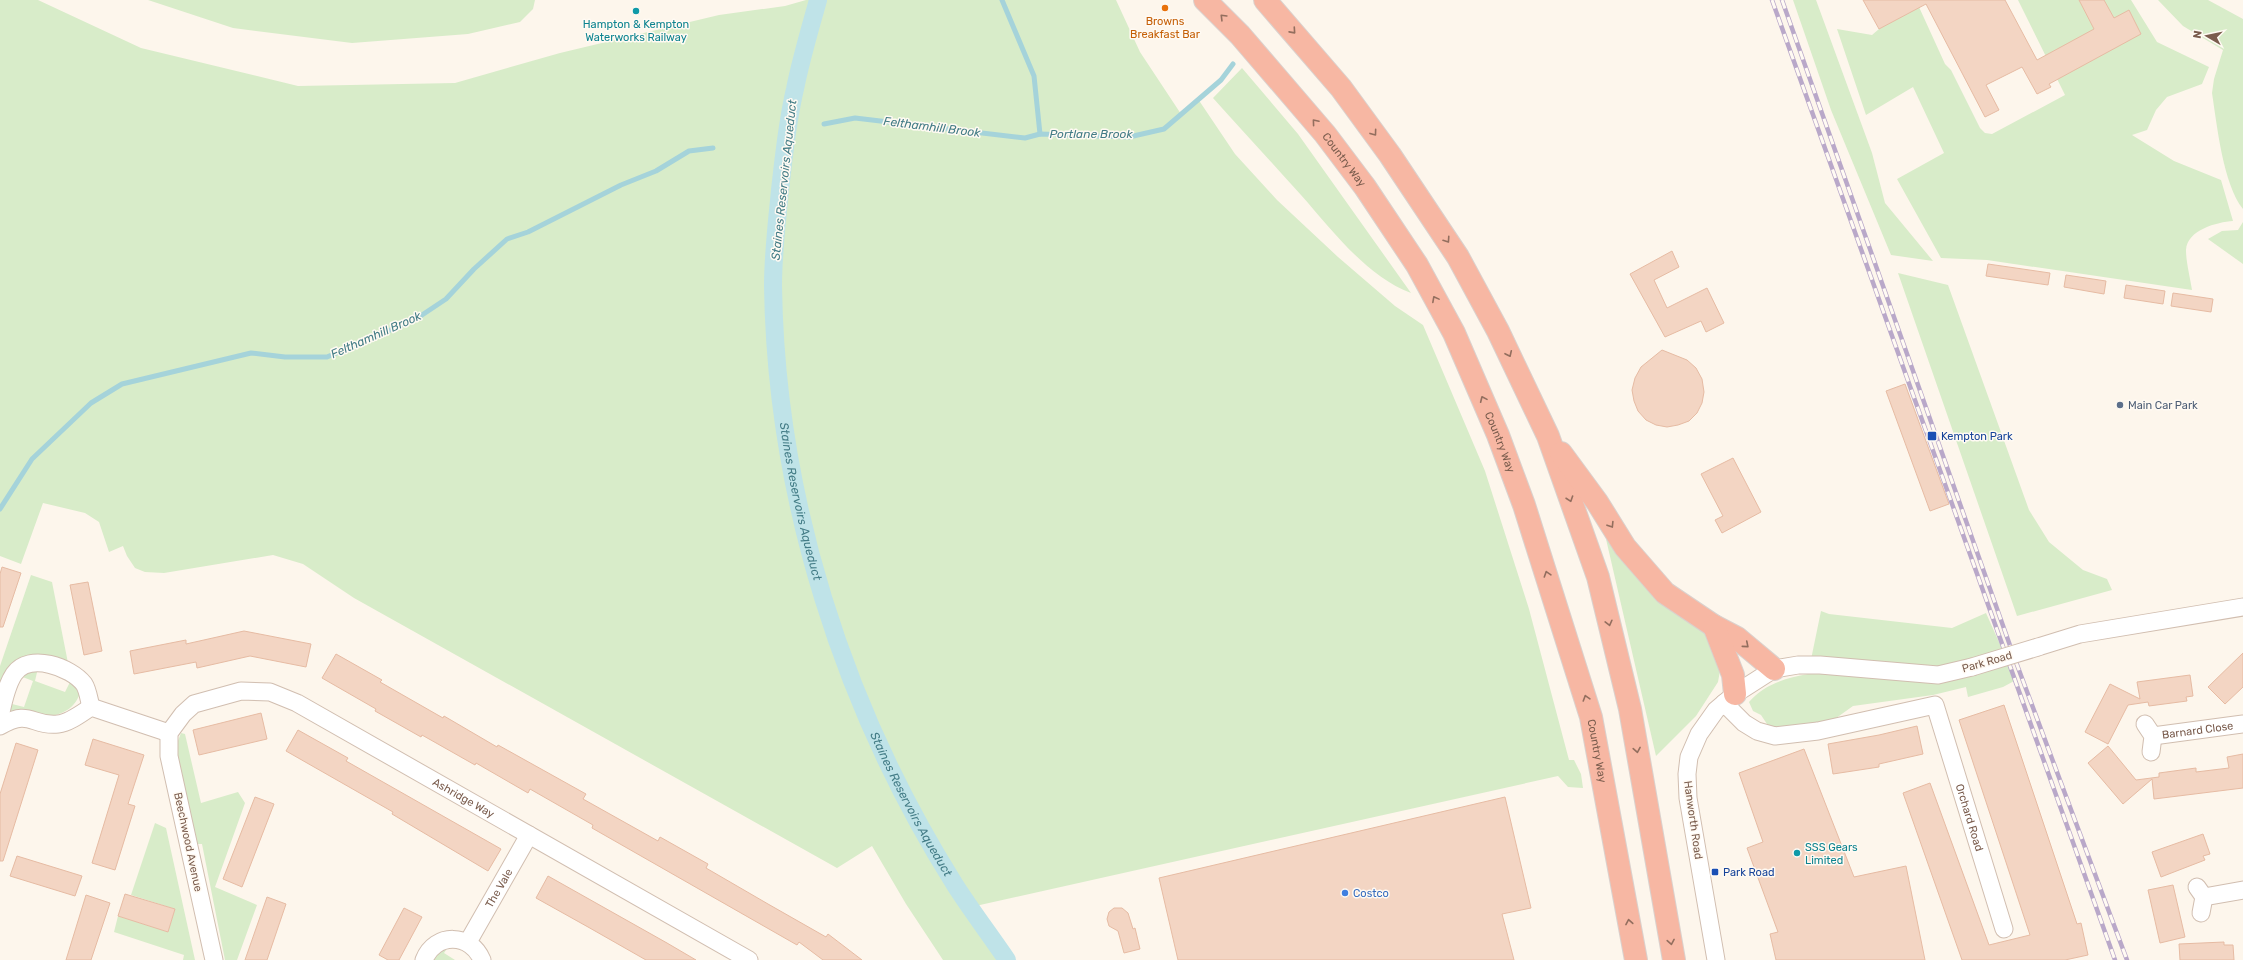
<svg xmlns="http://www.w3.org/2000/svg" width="2243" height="960" font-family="Rubik,sans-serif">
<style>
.green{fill:#d8ecc9}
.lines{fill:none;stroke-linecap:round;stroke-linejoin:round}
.stream{stroke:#a5d3da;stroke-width:5}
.canal{stroke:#bfe3e8;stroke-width:18}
.building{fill:#f3d5c3;stroke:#e6bba3}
.street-casing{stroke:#d1beb0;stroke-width:19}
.highway-casing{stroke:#dad1cd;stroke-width:24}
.street{stroke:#fff;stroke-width:17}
.highway{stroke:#f7b7a3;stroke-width:22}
.rail-casing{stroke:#b9a8c9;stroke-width:4.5}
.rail{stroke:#fffaf3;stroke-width:3;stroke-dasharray:9;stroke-linecap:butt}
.street-bridge-casing{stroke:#d1beb0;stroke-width:19;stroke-linecap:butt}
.street-bridge{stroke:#fff;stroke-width:17}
.oneway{stroke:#936e5e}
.food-dot{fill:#e8710a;stroke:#fffaf3;stroke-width:1.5}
.culture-dot{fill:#0f9aa8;stroke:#fffaf3;stroke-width:1.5}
.service-dot{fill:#5c6f8a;stroke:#fffaf3;stroke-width:1.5}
.transit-dot{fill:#1a4fb4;stroke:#fffaf3;stroke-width:1.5}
.shop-dot{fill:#3f7fe0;stroke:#fffaf3;stroke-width:1.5}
.labels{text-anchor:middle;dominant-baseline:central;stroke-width:3;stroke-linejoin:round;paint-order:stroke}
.food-label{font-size:11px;fill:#c56008;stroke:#fffaf3}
.culture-label{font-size:11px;fill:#0d838f;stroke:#fffaf3}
.street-label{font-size:11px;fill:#7a5c4d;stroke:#fffaf3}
.service-label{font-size:11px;fill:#4e5e75;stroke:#fffaf3;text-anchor:start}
.transit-label{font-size:11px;fill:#164399;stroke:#fffaf3;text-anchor:start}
.shop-label{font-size:11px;fill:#366cbe;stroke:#fffaf3;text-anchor:start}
.water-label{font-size:12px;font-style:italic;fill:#437c86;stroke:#fffaf3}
</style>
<rect width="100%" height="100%" fill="#fdf6ec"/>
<g class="green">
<path d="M0,0H38L141,48L298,86L455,83L560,53L719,15L785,6L806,0H1116L1140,52L1181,114L1198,99L1235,154L1277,200L1338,257L1395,306L1423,325L1485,471L1529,609L1569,760H1574L1581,774L1583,788L1568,787L1558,776L971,907L1007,960H943L906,904L872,846L837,868L354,598L303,564L273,555L164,573L145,572L135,568L127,556L123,546L109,552L99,522L85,513L43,503L21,564L0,556Z"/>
<path d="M148,0H535L533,9L520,22L468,34L352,43L233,28Z"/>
<path d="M1793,0H1816L1872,153L1885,203L1933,261L1891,255L1831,110Z"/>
<path d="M2018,0H2131L2157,42L2209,67L2202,84L2167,97L2156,110L2147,130L2132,135L2174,161L2221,180L2233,221C2217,222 2187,230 2186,250C2186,262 2190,277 2192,290L1987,260L1941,258L1897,179L1944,153L1913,87L1866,115L1837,29L1872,35L1879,29L1919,7L1945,64L1951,70L1980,128L1985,133L1992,134L2065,95Z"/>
<path d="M2158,0H2208L2243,19V209C2223,184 2217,125 2212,93L2214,79L2223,50L2183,26Z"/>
<path d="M1242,68L1298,134L1411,293C1366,276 1332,230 1301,195C1272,163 1242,130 1213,98Z"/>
<path d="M2243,222V264L2208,239L2222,231L2238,230Z"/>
<path d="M1898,273L1948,285L2029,510L2049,542L2083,570L2107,579L2112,590L2017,616Z"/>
<path d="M1606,539L1664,601L1708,636L1721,665L1718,682L1696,716L1656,756Z"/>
<path d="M31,575L52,582L69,668L32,655L15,664L0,690V666Z"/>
<path d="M1821,611L1829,614L1952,628L1986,613L2016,680L2003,687L1968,697L1966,687L1933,695L1853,706L1818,731L1775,736L1761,715L1753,711L1749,702C1764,684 1786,678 1808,674Z"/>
<path d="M38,668L35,681L65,692L72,678L80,693C70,723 34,717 9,715L12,704L24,707L33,681L20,676Z"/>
<path d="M181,733L185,734L201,803L238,792L245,803L215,887L257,905L237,960H225L202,844H197L176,746Z"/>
<path d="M155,823L166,828L195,960H183L184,955L114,932L118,916L168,932L175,909L131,895Z"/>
<path d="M448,947L444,953L455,960H430L431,957Z"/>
</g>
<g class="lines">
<g class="stream">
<path d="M1002,0L1034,76L1040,134"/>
<path d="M824,124L855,118L1025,138L1040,134L1129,137L1164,129L1221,80L1233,64"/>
<path d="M0,509L32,459L91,403L122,384L251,353L285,357H327L416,319L446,299L474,269L507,239L528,232L621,185L656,171L689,151L713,148"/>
</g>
<path class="canal" id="s1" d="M818,0C810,29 801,59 795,89C787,122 784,156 780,190C777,222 773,254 773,286C776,497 843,707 955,885C971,910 990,935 1007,960"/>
</g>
<g class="building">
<path d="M1863,0H2005L2037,60L2094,29L2079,0H2104L2114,18L2129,10L2141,34L2049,84L2051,87L2037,94L2022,67L1986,85L1999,110L1985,117L1926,4L1879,29Z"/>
<path d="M1672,251L1679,267L1654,280L1667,308L1707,288L1724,323L1706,332L1701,321L1665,337L1630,274Z"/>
<path d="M1988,264L2050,273L2048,285L1986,276Z"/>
<path d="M2066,275L2106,281L2104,294L2064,287Z"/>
<path d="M2126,285L2165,291L2163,304L2124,298Z"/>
<path d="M2173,293L2213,299L2211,312L2171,306Z"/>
<path d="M1662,350L1687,360L1696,368L1702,379L1704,392L1702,403L1697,413L1689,421L1678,425L1667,427L1656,425L1646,420L1638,411L1634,401L1632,390L1635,378L1641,367Z"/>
<path d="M1905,384L1949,504L1930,511L1886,391Z"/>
<path d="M1733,458L1761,512L1722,533L1715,520L1723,516L1701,474Z"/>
<path d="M2,567L21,573L3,627H0V574Z"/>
<path d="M88,582L102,651L84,655L70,585Z"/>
<path d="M244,631L311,644L306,667L250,656L197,668L196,662L134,674L130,651L186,640V644Z"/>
<path d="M2243,653V687L2225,704L2208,687Z"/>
<path d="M336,654L382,680L380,682L443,718L444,716L497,747L498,745L586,794L583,799L658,841L660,837L708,864L706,868L768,904L826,937L828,934L862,960H823L799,942L797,945L592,828L593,825L530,789L528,793L476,763L475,765L422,735L421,737L375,711L376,709L322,678Z"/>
<path d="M2190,675L2193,696L2186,697L2187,701L2149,706L2148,702L2128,705L2108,744L2085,732L2110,684L2140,699L2137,682Z"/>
<path d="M2004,705L2077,924L2081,923L2088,955L2065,960H1962L1903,793L1930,783L1989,945L2030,935L1959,720Z"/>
<path d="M261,713L267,739L199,755L193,730Z"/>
<path d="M1917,726L1923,754L1879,764V767L1833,774L1828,744L1879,735Z"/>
<path d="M298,730L348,758L346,761L501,849L488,871L392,814L393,812L286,751Z"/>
<path d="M93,739L144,755L128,804L135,806L115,870L92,863L119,775L85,765Z"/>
<path d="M16,743L38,750L3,861H0V794Z"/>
<path d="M2108,746L2136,780L2159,777V773L2196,768V772L2229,768L2227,757L2243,754V788L2154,799L2152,779L2123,804L2088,763Z"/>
<path d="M1804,749L1854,877L1906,866L1925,960H1776L1770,934L1778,932L1747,848L1763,842L1739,773Z"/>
<path d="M255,797L274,804L242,887L223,879Z"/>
<path d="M1505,797L1531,908L1502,914L1514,960H1178L1159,878Z"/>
<path d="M2203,834L2210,854L2203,856L2205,860L2161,877L2152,852Z"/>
<path d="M17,856L82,876L75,896L10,876Z"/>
<path d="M548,876L667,943L696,960H646L588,927L536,898Z"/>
<path d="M2173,885L2185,937L2160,943L2148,890Z"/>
<path d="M125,894L175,909L168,932L118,916Z"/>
<path d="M86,895L110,903L91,960H66Z"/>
<path d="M267,897L286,904L267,960H245Z"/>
<path d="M404,908L422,917L399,960H388L379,955Z"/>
<path d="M1114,908H1122L1128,913L1133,929L1135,928L1140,949L1124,953L1118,931L1109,926L1107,919L1109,912Z"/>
<path d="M2224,942V945H2233L2234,960H2180L2179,944Z"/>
</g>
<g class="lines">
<defs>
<g id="street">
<path d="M2038,647L2080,634L2243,607"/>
<path id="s2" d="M1724,703L1744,723L1757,731L1775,736L1818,731L1935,705L2004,929"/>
<path d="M0,717C3,703 6,686 14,674C29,652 71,667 84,684C88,690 89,700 91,707"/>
<path d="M2145,724L2153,736L2151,752"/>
<path d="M0,726C31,708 31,727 58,724C69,723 82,713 91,707L169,733"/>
<path id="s3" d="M2153,736L2243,724"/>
<path d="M2197,887L2204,897L2201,913"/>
<path d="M2204,897L2243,890"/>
<path id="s4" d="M468,942L529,835"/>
<path id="s5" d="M214,960L169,756V733L183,714L194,704L241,691L270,692L297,703L749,960"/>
<path d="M424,960C435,932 471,933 482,960"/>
<path d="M1716,960L1688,798L1687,774L1689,757L1699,734L1716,710L1735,694L1774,669L1798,665H1820L1938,675L1972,667"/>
</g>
<g id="highway">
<path id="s6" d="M1205,0L1240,35L1325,134L1365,187L1417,265L1454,333L1498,435L1524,505L1591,717L1636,960"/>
<path d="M1265,0L1341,88L1390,155L1458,257L1498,331L1548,436L1598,577L1630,709L1674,960"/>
<path d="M1561,453L1597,502L1625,547L1665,593L1714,626L1737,638L1774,669"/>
<path d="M1714,626L1733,675L1735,694"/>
</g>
</defs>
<use href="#street" class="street-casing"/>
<use href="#highway" class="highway-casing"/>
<use href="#street" class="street"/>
<use href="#highway" class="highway"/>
<defs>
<g id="rail">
<path d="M1772,0L2115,960"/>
<path d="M1782,0L2013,654L2127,960"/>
</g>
</defs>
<use href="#rail" class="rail-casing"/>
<use href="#rail" class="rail"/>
<defs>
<path id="street-bridge" d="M1972,667L2038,647"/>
</defs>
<use href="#street-bridge" class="street-bridge-casing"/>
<use href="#street-bridge" class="street-bridge"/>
</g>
<defs><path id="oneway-chevron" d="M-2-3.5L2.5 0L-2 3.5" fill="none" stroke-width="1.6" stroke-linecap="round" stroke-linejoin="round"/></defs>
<g class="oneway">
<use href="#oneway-chevron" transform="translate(1223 17) rotate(-135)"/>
<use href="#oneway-chevron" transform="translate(1293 31) rotate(48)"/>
<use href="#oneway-chevron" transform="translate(1315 122) rotate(-130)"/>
<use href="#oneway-chevron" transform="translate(1374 133) rotate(54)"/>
<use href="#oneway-chevron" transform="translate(1447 240) rotate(56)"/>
<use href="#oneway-chevron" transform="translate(1435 299) rotate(-118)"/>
<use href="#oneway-chevron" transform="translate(1509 354) rotate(65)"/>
<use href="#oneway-chevron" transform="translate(1483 399) rotate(-114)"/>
<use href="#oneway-chevron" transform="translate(1570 499) rotate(71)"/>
<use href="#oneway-chevron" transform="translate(1611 525) rotate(58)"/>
<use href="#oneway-chevron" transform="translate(1547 574) rotate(-108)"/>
<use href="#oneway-chevron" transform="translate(1609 623) rotate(76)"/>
<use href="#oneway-chevron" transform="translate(1746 645) rotate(40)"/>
<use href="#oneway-chevron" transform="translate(1586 698) rotate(-107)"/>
<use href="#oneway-chevron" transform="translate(1637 750) rotate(80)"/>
<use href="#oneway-chevron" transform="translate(1629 922) rotate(-100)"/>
<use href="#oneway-chevron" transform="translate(1671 942) rotate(80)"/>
</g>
<circle class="food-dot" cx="1165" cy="8" r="4"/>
<g class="culture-dot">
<circle cx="636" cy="11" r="4"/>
<circle cx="1797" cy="853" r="4"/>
</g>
<circle class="service-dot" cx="2120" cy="405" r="4"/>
<g class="transit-dot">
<rect x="1927" y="431" width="10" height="10" rx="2"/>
<rect x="1711" y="868" width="8" height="8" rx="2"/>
</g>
<circle class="shop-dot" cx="1345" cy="893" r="4"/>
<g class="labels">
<g class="food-label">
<text x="1165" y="21">Browns<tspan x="1165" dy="13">Breakfast Bar</tspan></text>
</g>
<g class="culture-label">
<text x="636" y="24">Hampton &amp; Kempton<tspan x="636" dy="13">Waterworks Railway</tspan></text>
<text x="1805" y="847" text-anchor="start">SSS Gears<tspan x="1805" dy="13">Limited</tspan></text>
</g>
<g class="street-label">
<text stroke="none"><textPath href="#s6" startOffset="212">Country Way</textPath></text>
<text stroke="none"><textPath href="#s6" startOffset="536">Country Way</textPath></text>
<text transform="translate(1987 662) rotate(-16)">Park Road</text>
<text stroke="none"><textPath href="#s3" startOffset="45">Barnard Close</textPath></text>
<text stroke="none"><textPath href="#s6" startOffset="860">Country Way</textPath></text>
<text stroke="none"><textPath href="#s5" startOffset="569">Ashridge Way</textPath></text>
<text stroke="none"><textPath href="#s2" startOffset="343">Orchard Road</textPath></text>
<text transform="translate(1693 820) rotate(82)">Hanworth Road</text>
<text transform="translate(188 842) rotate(78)">Beechwood Avenue</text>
<text stroke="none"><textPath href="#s4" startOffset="62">The Vale</textPath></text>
</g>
<g class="service-label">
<text x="2128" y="405">Main Car Park</text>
</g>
<g class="transit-label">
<text x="1941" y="436">Kempton Park</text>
<text x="1723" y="872">Park Road</text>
</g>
<g class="shop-label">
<text x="1353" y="893">Costco</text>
</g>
<g class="water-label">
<text transform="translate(932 127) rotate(7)">Felthamhill Brook</text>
<text x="1091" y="134">Portlane Brook</text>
<text transform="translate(784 180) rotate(-84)">Staines Reservoirs Aqueduct</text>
<text transform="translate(376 335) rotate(-24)">Felthamhill Brook</text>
<text stroke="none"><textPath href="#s1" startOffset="508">Staines Reservoirs Aqueduct</textPath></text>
<text stroke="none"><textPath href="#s1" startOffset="832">Staines Reservoirs Aqueduct</textPath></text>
</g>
</g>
<g transform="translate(2207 36) rotate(279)" stroke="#fffaf3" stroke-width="3" paint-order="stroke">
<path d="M0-3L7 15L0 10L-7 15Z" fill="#7a5c4d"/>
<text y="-6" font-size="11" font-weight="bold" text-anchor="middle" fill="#7a5c4d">N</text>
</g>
</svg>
